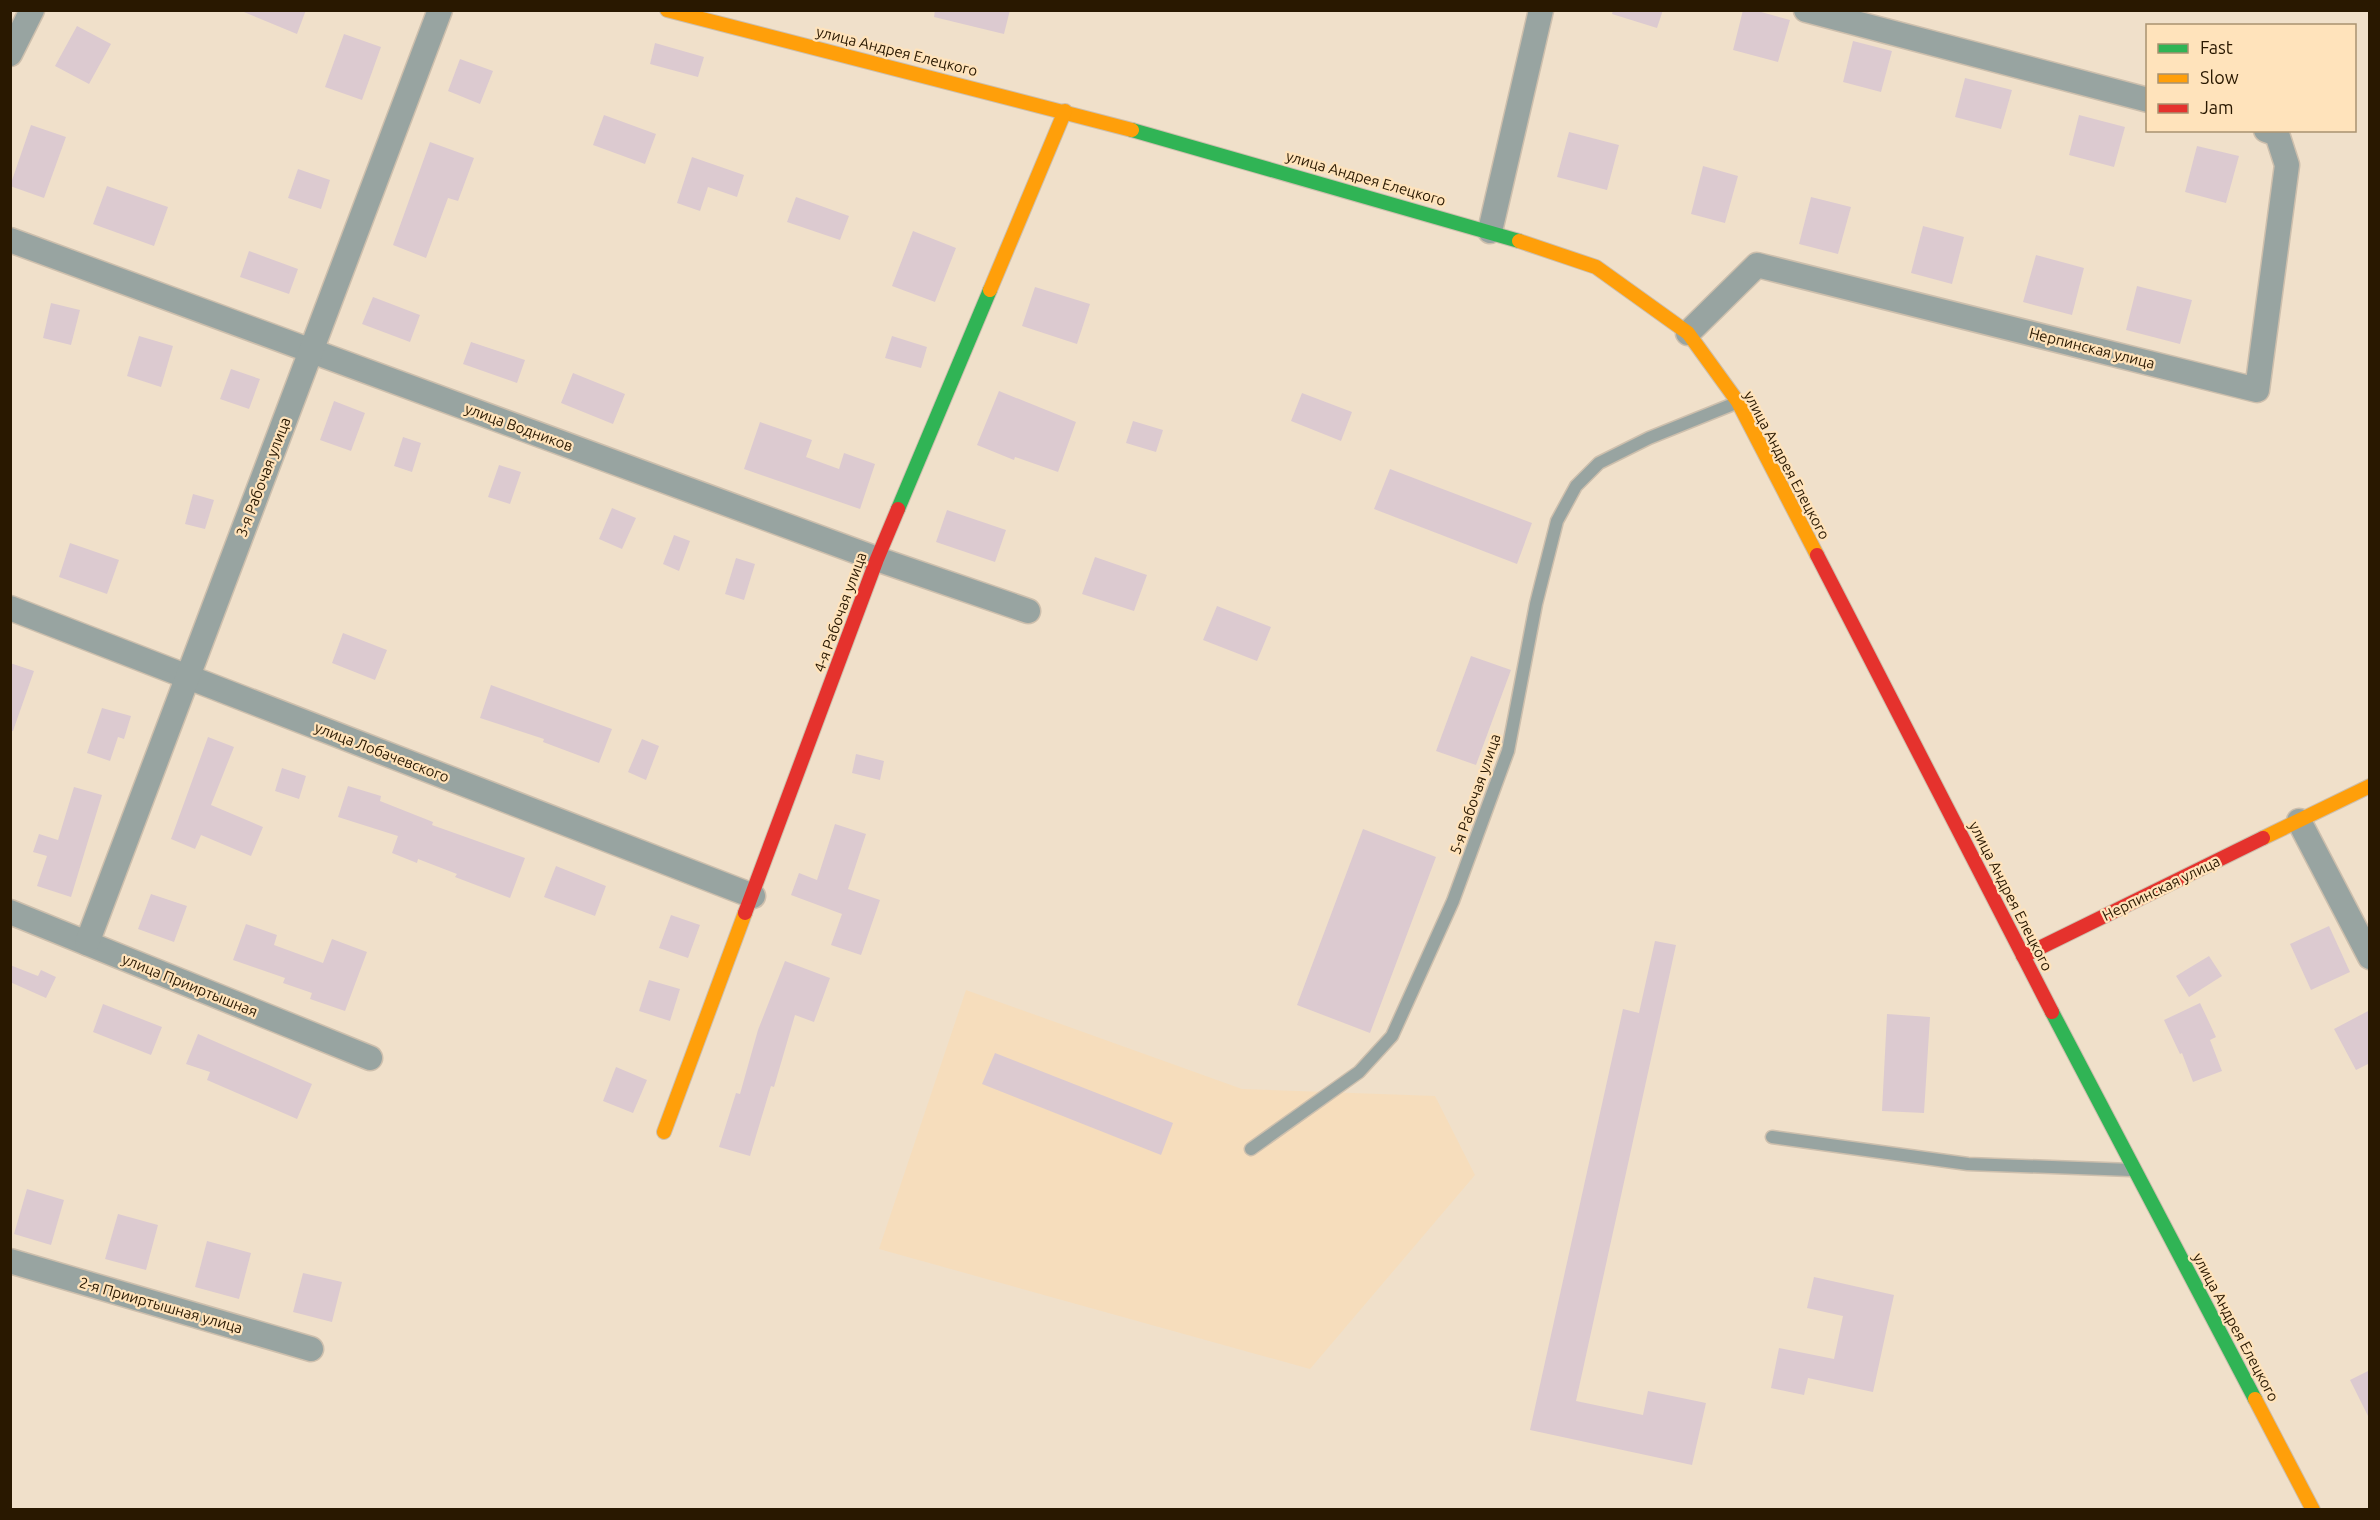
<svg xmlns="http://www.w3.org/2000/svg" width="2380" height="1520" font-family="Ubuntu,sans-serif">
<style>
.built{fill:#f6ddbc}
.building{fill:#dccad0}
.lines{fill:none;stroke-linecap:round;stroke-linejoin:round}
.lane-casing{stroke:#cdbfad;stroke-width:15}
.street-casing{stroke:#cdbfad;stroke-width:27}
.fast-casing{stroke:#cdbfad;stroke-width:16}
.slow-casing{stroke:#cdbfad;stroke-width:16}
.jam-casing{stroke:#cdbfad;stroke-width:16}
.lane{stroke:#98a4a1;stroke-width:12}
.street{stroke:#98a4a1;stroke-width:24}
.fast{stroke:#30b455;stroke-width:14}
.slow{stroke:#ff9f0a;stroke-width:14}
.jam{stroke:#e5322d;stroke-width:14}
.labels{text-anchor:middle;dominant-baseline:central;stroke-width:4.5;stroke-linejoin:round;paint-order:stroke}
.street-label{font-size:15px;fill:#291800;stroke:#ffe3bb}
</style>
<rect width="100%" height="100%" fill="#f0e0ca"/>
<path class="built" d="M966,990L1242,1089L1435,1096L1475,1175L1310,1369L879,1249Z"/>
<g class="building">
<path d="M239,10H306L297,34Z"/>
<path d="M935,10H1010L1004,34L934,17Z"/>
<path d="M1613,10H1663L1657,28L1612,14Z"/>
<path d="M1743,10H1754L1790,20L1778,62L1733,50Z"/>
<path d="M77,26L111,44L89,84L55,66Z"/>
<path d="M344,34L381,47L362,100L325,87Z"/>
<path d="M1853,41L1892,51L1881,92L1843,82Z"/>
<path d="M655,43L704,57L698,77L650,64Z"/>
<path d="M460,59L493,71L480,104L448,91Z"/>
<path d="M1965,78L2012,90L2001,129L1955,117Z"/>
<path d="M604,115L656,134L645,164L593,145Z"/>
<path d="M2079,115L2125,127L2114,167L2069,155Z"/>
<path d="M31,125L66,137L44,198L10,186Z"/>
<path d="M1569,132L1619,145L1607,190L1557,177Z"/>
<path d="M430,142L474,158L458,201L448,198L426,258L393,245Z"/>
<path d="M2197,146L2239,156L2226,203L2185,192Z"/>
<path d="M692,157L744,175L737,197L708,187L700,211L677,203Z"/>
<path d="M1703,166L1738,176L1725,223L1691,214Z"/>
<path d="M298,169L330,180L321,209L288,198Z"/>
<path d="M107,186L168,207L154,246L93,224Z"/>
<path d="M796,197L849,216L840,240L787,222Z"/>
<path d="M1811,197L1851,207L1838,254L1799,244Z"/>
<path d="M1923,226L1964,237L1952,284L1911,273Z"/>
<path d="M913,231L956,248L935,302L892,286Z"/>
<path d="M249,251L298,269L289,294L240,277Z"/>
<path d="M2036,255L2084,268L2072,315L2023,302Z"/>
<path d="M2137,286L2192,300L2180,344L2126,330Z"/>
<path d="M1035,287L1090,304L1077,344L1022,326Z"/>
<path d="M373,297L420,315L410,342L362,324Z"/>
<path d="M51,303L80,310L71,345L43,338Z"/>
<path d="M139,336L173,346L161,387L127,376Z"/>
<path d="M892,336L927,347L921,368L885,358Z"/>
<path d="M471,342L525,360L517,383L463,364Z"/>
<path d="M231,369L260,379L249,409L220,399Z"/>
<path d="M573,373L625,394L613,424L561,403Z"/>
<path d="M999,391L1076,422L1058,472L1015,457L1014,460L977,445Z"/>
<path d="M1302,393L1352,412L1341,441L1291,421Z"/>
<path d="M334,401L365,413L351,451L320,440Z"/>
<path d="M1133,421L1163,430L1156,452L1126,443Z"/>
<path d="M760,422L812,440L806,457L839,469L844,453L875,464L860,509L744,469Z"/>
<path d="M403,437L421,443L412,472L394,466Z"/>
<path d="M499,465L521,472L510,504L488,497Z"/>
<path d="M1390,469L1532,523L1517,564L1374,509Z"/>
<path d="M193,494L214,500L205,529L185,524Z"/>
<path d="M612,508L636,518L622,549L599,539Z"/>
<path d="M947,510L1006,530L995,562L936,542Z"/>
<path d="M674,535L690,541L679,571L663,564Z"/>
<path d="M70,543L119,560L107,594L59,577Z"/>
<path d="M1095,557L1147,575L1134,611L1082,594Z"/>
<path d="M736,558L755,564L744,600L725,594Z"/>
<path d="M1217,606L1271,627L1257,661L1203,640Z"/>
<path d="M343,633L387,650L375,680L332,663Z"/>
<path d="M1471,656L1511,670L1476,765L1436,751Z"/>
<path d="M10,663L34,671L13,731H10Z"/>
<path d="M491,685L612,729L599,763L543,742L544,739L480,718Z"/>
<path d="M102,708L131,716L124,739L118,737L110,761L87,753Z"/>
<path d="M208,737L234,747L211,805L263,827L251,856L201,835L195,849L171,839Z"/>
<path d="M642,739L659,746L646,780L628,772Z"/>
<path d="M856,754L884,761L880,780L852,773Z"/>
<path d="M282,768L306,776L299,799L275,791Z"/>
<path d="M348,786L381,796L380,801L433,822L432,825L525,858L510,898L455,877L457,874L418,859L417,863L392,853L398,836L338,817Z"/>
<path d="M74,787L102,795L71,897L37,886L47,856L33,852L39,834L58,840Z"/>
<path d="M835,824L866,834L848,889L880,900L861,955L831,945L842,914L791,895L799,873L817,880Z"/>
<path d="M1363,829L1436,857L1370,1033L1297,1005Z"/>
<path d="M556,866L606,886L595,916L544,897Z"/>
<path d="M151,894L187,906L174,942L138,929Z"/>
<path d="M671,915L700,925L688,958L659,948Z"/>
<path d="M246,924L277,935L274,945L323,963L332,939L367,952L345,1011L310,999L312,993L283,983L285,978L233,960Z"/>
<path d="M2329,926L2350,972L2311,990L2290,944Z"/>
<path d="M1655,941L1676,945L1576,1401L1643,1415L1648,1391L1706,1403L1692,1465L1530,1430L1623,1009L1639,1013Z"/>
<path d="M2209,956L2222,976L2189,997L2176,976Z"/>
<path d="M785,961L830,978L814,1022L795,1015L774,1087L771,1086L750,1156L719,1147L736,1093L740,1094L758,1030Z"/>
<path d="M10,965L38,976L41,970L56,977L46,998L10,982Z"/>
<path d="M649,980L680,989L670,1021L639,1011Z"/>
<path d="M2200,1003L2216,1037L2210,1040L2222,1071L2193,1082L2182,1053L2180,1054L2164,1020Z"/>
<path d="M103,1004L162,1027L151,1055L93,1032Z"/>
<path d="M2370,1010V1063L2356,1070L2334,1029Z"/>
<path d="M1887,1014L1930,1017L1924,1113L1882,1111Z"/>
<path d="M198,1034L312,1084L297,1119L207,1080L210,1072L186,1064Z"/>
<path d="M995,1053L1173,1123L1161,1155L982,1084Z"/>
<path d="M616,1067L647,1080L633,1113L603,1101Z"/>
<path d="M27,1189L64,1200L51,1245L14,1234Z"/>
<path d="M118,1214L158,1225L146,1270L105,1259Z"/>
<path d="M207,1241L251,1253L239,1299L195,1287Z"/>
<path d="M303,1273L342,1282L332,1322L293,1312Z"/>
<path d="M1814,1277L1894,1295L1873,1392L1808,1378L1804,1395L1771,1388L1779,1348L1834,1359L1843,1316L1807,1308Z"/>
<path d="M2370,1370V1420L2350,1380Z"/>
</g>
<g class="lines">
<defs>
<g id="lane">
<path d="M1772,1137L1968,1164L2131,1170"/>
<path d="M1251,1149L1359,1072L1392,1036L1453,901L1508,751L1536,604L1557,521L1576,486L1599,463L1649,438L1736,403"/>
</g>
<g id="street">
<path d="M1806,10L2148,100"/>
<path d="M10,54L32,10"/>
<path d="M1490,231L1541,10"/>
<path d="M10,240L877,559L1028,611"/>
<path d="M1688,333L1757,265L2257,390L2287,165L2277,134L2266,130"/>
<path d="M10,608L753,896"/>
<path d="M2299,821L2370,957"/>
<path d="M10,912L370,1058"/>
<path d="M87,943L440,10"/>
<path d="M10,1261L311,1349"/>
</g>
<g id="fast">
<path d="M1132,130L1519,241"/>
<path d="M898,509L990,290"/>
<path d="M2052,1012L2255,1399"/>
</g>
<g id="slow">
<path d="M667,10L1132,130"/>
<path d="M1519,241L1596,267L1688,333L1738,402L1817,555"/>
<path d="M990,290L1065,111"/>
<path d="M2263,838L2370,786"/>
<path d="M664,1132L745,913"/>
<path d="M2255,1399L2313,1510"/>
</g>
<g id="jam">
<path d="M1817,555L2052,1012"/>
<path d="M745,913L877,559L898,509"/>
<path d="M2023,956L2263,838"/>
</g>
</defs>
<use href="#lane" class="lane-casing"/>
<use href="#street" class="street-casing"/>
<use href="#fast" class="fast-casing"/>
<use href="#slow" class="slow-casing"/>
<use href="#jam" class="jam-casing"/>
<use href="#lane" class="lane"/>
<use href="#street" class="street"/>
<use href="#fast" class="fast"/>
<use href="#slow" class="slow"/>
<use href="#jam" class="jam"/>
</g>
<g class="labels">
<g class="street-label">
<text transform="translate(897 51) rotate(14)">улица Андрея Елецкого</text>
<text transform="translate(1366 178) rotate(16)">улица Андрея Елецкого</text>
<text transform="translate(2092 348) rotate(14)">Нерпинская улица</text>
<text transform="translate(519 427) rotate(20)">улица Водников</text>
<text transform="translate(1787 465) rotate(62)">улица Андрея Елецкого</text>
<text transform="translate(263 477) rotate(-69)">3-я Рабочая улица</text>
<text transform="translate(840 612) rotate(-70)">4-я Рабочая улица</text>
<text transform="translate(382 752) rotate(21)">улица Лобачевского</text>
<text transform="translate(1475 794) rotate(-71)">5-я Рабочая улица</text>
<text transform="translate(2161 888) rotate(-26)">Нерпинская улица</text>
<text transform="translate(2011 896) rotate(63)">улица Андрея Елецкого</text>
<text transform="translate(190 985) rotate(22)">улица Прииртышная</text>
<text transform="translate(161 1305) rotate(16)">2-я Прииртышная улица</text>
<text transform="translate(2236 1327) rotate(62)">улица Андрея Елецкого</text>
</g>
</g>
<rect width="2380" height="1520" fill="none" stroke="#291800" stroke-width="24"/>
<rect x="2146" y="24" width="210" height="108" fill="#ffe3bb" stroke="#a99270" stroke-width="1.5"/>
<rect x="2158" y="44" width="30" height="9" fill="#30b455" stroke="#a99270" stroke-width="1.5"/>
<text x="2200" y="54" font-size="18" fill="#291800">Fast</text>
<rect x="2158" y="74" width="30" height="9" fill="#ff9f0a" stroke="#a99270" stroke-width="1.5"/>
<text x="2200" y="84" font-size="18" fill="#291800">Slow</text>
<rect x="2158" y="104" width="30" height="9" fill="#e5322d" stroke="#a99270" stroke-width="1.5"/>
<text x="2200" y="114" font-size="18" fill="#291800">Jam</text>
</svg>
